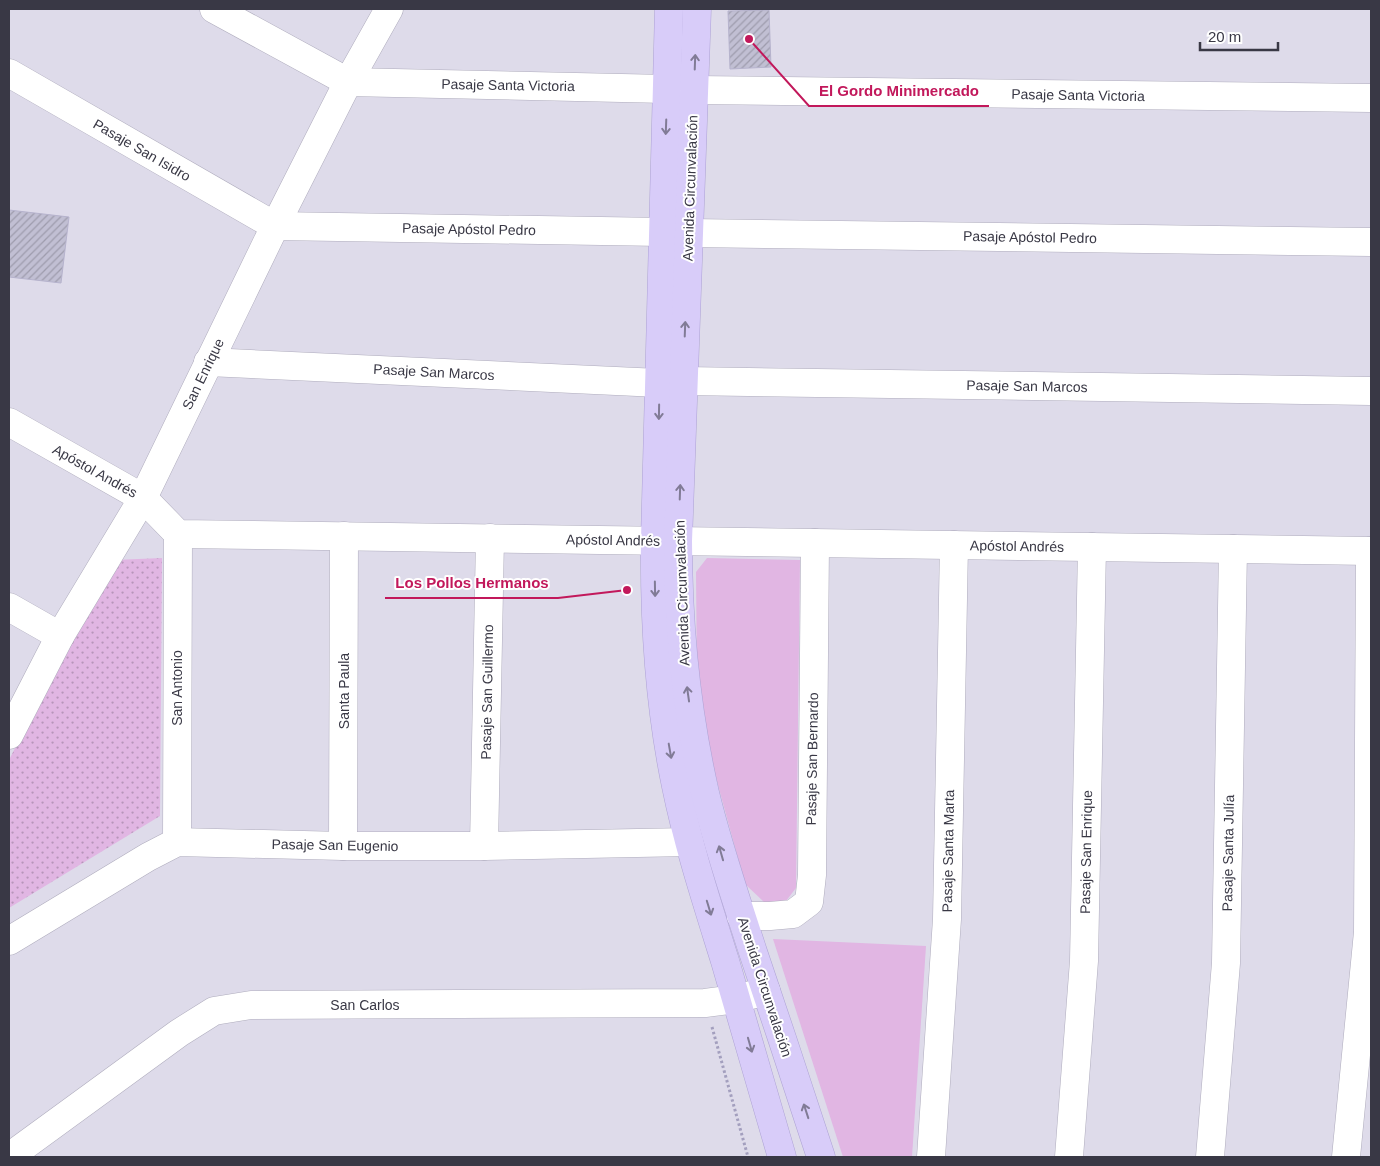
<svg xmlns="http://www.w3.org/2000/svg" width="1380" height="1166" font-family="Helvetica,sans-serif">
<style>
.residential{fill:#dedbea}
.grass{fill:url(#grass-dots)}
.park{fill:#e1b6e3}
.building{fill:url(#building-hatch);stroke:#b6b3cd}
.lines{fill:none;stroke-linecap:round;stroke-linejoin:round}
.street-casing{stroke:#afacbd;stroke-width:29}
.secondary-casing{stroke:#ada2d4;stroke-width:29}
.path{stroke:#a39fbe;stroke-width:3;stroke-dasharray:2.5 2.5;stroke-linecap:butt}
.street{stroke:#fff;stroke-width:28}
.secondary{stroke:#d8ccf9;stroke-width:28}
.oneway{stroke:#817b96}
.labels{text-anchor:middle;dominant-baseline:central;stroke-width:4;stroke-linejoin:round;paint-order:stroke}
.street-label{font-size:14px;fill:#393845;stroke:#fff}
.leader{fill:none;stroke:#c2185b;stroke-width:2}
.callout-dot{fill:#c2185b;stroke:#fff;stroke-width:2}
.callout-label{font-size:15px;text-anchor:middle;font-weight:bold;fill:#c2185b;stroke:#fff;stroke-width:4;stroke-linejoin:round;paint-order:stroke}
</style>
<defs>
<pattern id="grass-dots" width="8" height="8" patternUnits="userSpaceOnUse" patternTransform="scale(1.25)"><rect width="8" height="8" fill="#e1b6e3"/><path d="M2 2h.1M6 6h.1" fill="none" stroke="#b795ba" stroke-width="1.8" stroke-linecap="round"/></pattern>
<pattern id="building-hatch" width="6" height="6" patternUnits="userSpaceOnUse" patternTransform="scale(1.25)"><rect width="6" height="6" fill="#c1bfd3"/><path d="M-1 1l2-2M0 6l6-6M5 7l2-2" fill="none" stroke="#9e9cad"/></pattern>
</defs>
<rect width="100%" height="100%" fill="#ebe9f3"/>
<rect class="residential" x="9" y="9" width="1362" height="1148"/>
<path class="grass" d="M162,558L160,816L9,908V760L88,605L114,560Z"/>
<g class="park">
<path d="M707,558L800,560L796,888L786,901L766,904L745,884L712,763L697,688L696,572Z"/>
<path d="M773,939L926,946L912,1157H843Z"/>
</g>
<g class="building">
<path d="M769,10L771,67L730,69L728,11Z"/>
<path d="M9,210L69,217L61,283L9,277Z"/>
</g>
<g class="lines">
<defs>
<g id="street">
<path d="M214,9L348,82L667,89"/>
<path d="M9,73L275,226L663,232"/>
<path d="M694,90L1371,98"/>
<path d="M689,233L1371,242"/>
<path d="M208,362L659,383"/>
<path d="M684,381L1371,391"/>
<path d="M9,422L143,498L178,534L1371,551"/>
<path d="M9,607L60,636"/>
<path d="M9,735L60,636L143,498L275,226L348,82L389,9"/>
<path d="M177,842L178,534"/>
<path d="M343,846L344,536"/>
<path d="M484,846L490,538"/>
<path d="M741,916H770L793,914L809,902L812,875L815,543"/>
<path d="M9,941L148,857L177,842L343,846H484L689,842"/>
<path d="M9,1157L179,1033L214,1011L251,1005L705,1003L736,999L766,991"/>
<path d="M931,1157L947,919L954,545"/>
<path d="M1069,1157L1084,961L1092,547"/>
<path d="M1210,1157L1226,963L1233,549"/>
<path d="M1346,1157L1368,932L1370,551"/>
</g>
<g id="secondary">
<path d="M669,9L655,540C654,623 659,705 676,786C688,845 707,903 725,961C744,1026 763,1092 782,1157"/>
<path d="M697,9L678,541C678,625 686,710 705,793C718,847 736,899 753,952C776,1020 799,1089 821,1157"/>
</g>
</defs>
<use href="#street" class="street-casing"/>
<use href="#secondary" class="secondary-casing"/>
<path class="path" d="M712,1027L748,1157"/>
<use href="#street" class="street"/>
<use href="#secondary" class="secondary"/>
</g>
<defs><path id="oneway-shaft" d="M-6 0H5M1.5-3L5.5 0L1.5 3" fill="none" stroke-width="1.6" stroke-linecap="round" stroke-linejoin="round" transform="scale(1.25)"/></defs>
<g class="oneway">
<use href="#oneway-shaft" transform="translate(695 62) rotate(-88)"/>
<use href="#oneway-shaft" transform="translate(666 127) rotate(92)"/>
<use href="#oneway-shaft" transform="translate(685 329) rotate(-88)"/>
<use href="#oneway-shaft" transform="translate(659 412) rotate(91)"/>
<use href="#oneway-shaft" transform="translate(680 492) rotate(-88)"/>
<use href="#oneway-shaft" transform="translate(655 589) rotate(89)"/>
<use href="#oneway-shaft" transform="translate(688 694) rotate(-98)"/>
<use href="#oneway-shaft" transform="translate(670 751) rotate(80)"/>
<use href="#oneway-shaft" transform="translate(721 853) rotate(-106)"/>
<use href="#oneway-shaft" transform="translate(709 908) rotate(73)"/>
<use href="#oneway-shaft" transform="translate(750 1045) rotate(74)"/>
<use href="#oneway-shaft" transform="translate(806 1111) rotate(-108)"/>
</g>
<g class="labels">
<g class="street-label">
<text transform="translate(508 85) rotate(1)">Pasaje Santa Victoria</text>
<text transform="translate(1078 95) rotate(1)">Pasaje Santa Victoria</text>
<text transform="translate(142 150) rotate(30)">Pasaje San Isidro</text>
<text transform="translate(690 188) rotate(-88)">Avenida Circunvalación</text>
<text transform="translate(469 229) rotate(1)">Pasaje Apóstol Pedro</text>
<text transform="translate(1030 237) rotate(1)">Pasaje Apóstol Pedro</text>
<text transform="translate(434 372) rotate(3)">Pasaje San Marcos</text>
<text transform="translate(203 374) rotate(-64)">San Enrique</text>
<text transform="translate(1027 386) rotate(1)">Pasaje San Marcos</text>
<text transform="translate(95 471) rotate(29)">Apóstol Andrés</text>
<text transform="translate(613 540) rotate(1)">Apóstol Andrés</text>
<text transform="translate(1017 546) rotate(1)">Apóstol Andrés</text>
<text transform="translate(682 593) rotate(-92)">Avenida Circunvalación</text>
<text transform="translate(177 688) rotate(-90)">San Antonio</text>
<text transform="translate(344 691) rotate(-90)">Santa Paula</text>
<text transform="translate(487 692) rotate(-89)">Pasaje San Guillermo</text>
<text transform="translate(812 759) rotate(-89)">Pasaje San Bernardo</text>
<text transform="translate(335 845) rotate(1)">Pasaje San Eugenio</text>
<text transform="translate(948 851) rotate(-89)">Pasaje Santa Marta</text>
<text transform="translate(1086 852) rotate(-89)">Pasaje San Enrique</text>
<text transform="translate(1228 853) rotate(-89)">Pasaje Santa Julía</text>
<text transform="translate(765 987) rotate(72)">Avenida Circunvalación</text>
<text x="365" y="1005">San Carlos</text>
</g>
</g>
<path class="leader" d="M749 39L809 106H989M627 590L558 598H385"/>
<g class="callout-dot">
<circle cx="749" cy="39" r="5"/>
<circle cx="627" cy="590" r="5"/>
</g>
<g class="callout-label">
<text x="899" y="96">El Gordo Minimercado</text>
<text x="472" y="588">Los Pollos Hermanos</text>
</g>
<rect width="1380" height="1166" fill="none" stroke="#393845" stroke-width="20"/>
<path d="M1200 42v8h78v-8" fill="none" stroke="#393845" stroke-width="2.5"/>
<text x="1208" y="42" font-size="15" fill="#393845" stroke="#ffffff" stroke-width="4" paint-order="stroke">20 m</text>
</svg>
